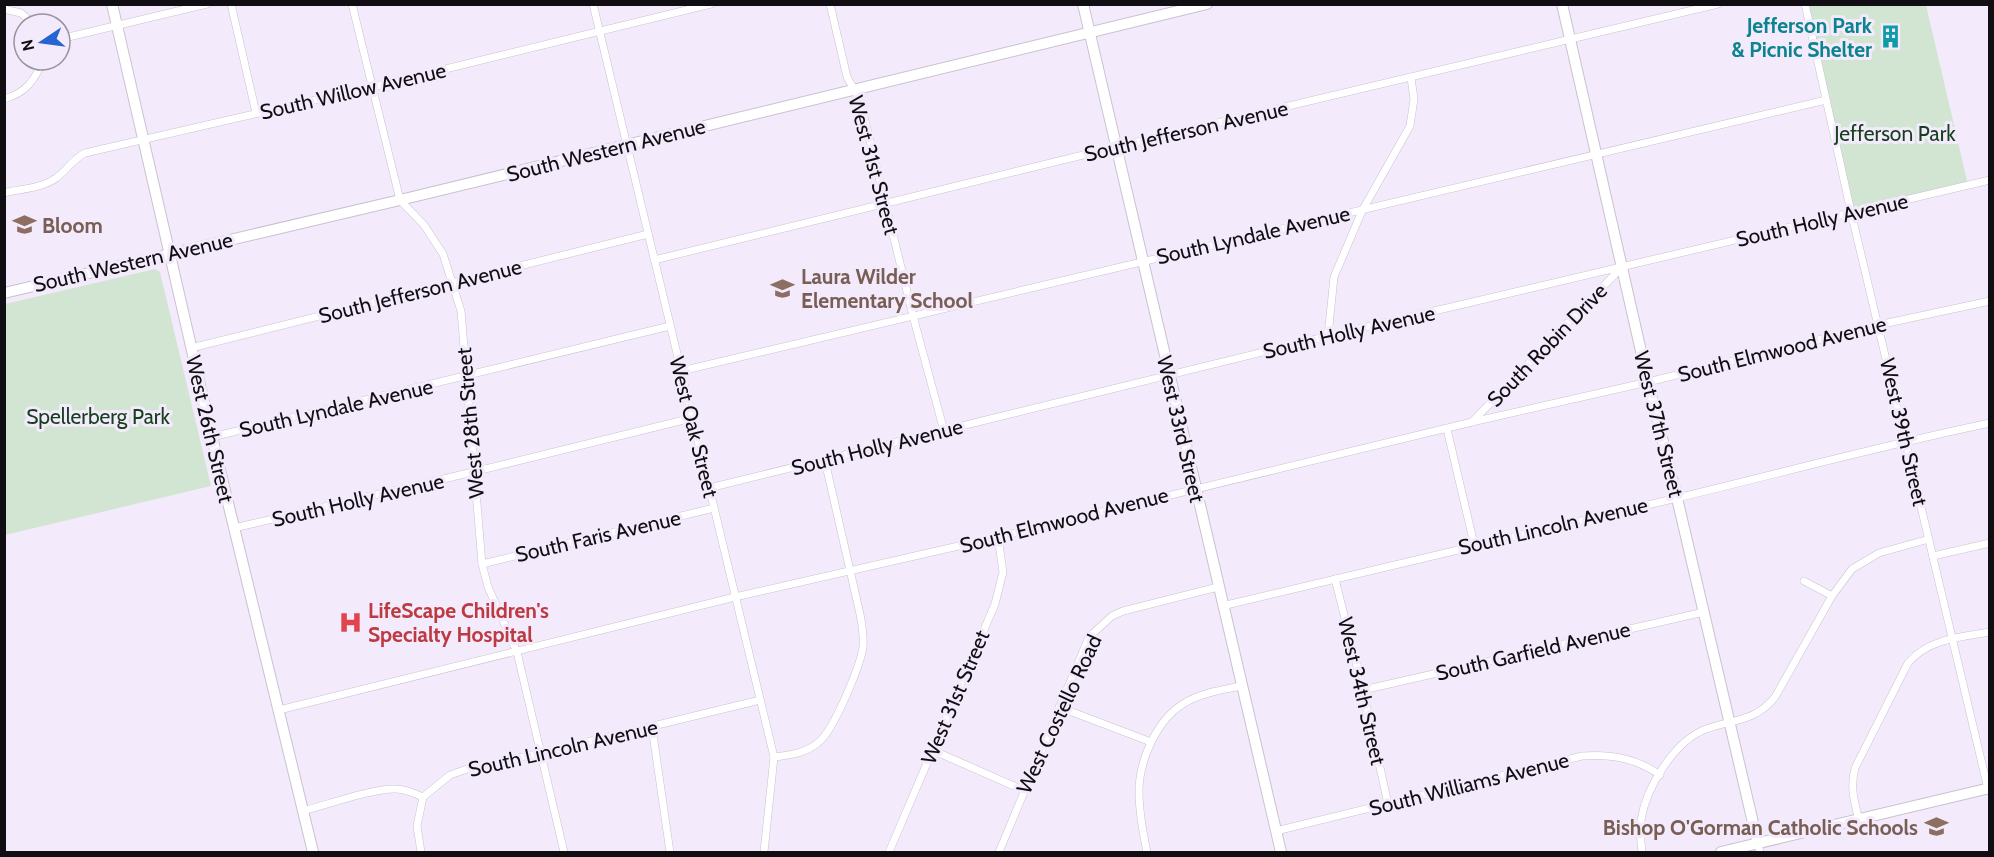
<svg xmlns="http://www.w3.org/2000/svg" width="1994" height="857" font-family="Cabin,sans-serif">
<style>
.green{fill:#d2e5d3}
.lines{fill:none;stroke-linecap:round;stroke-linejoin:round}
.street-casing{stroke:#c9c1d0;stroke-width:8}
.secondary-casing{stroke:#c9c1d0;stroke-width:12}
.street{stroke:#fff;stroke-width:7}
.secondary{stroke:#fff;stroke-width:10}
.labels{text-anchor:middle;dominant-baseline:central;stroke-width:6;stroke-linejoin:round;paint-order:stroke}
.culture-label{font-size:21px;font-weight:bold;fill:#0d838f;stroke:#f3ebfb;text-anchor:end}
.street-label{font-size:21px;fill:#110e13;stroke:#f3ebfb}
.park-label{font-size:21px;fill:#163f1c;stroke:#f3ebfb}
.education-label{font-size:21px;font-weight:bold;fill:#785e54;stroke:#f3ebfb;text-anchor:start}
.health-label{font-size:21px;font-weight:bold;fill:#be3a42;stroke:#f3ebfb;text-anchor:start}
</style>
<rect width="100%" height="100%" fill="#f3ebfb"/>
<g class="green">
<path d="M1805,5H1926L1968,185L1851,212Z"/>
<path d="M155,269L160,272L211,486L5,535V304Z"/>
</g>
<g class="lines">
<defs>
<g id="street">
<path d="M231,4L256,113"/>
<path d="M352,4L400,200L424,225L443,254L461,311L482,564L488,587L517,652L564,852"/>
<path d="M593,4L774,757L764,852"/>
<path d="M830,4L847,77L860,100L913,316L944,431"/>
<path d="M1805,4L1851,212L1988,789"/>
<path d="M4,9L21,13L33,24"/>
<path d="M60,39L207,4"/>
<path d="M4,99C26,93 35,80 43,60"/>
<path d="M4,193C20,189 43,188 56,178C68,170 71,160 85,153L372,87L711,4"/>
<path d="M654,260L1116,147L1718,4"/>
<path d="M1328,336L1334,277L1362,211L1410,126L1414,99L1411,78"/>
<path d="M191,348L648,234"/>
<path d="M681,371L1826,100"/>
<path d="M1472,422L1620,269"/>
<path d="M1447,429L1474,544"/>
<path d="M212,437L670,326"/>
<path d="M709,488L1328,336L1990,180"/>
<path d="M234,528L473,472L692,418"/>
<path d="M1933,556L1990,543"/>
<path d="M482,564L714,508"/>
<path d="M1335,579L1363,690L1388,804"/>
<path d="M1804,581L1832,596"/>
<path d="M1222,606C1374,570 1525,534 1677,498C1781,473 1884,445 1990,423"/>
<path d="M1363,690L1704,612"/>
<path d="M1059,707L1151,742"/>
<path d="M279,710L735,597L998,537L1472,422L1648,382L1878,325L1990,301"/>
<path d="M652,727L670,852"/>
<path d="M932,750L1023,790"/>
<path d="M774,757C791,755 808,753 821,740C835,726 860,667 863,647C864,635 862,625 860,614L825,461"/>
<path d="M423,797L450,775L470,768L542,753L760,700"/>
<path d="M303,811C326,805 374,788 396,789C405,789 414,793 423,797"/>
<path d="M1859,820C1854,801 1850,787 1855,768L1908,663C1928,639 1960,637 1990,632"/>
<path d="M1276,831L1582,756C1611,754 1636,758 1660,775"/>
<path d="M1758,844L1760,852"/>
<path d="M421,852L417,826L423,797"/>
<path d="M889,852L995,604L1003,572L998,537"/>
<path d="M999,852L1089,637L1112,616L1123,611L1218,587"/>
<path d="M1147,852C1143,833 1139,813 1139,792C1139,761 1156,721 1183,704C1200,693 1222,690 1241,686"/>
<path d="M1642,852C1641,841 1639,832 1641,820C1646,788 1674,741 1706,729C1733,719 1755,722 1775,697L1832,596L1852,569L1879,553L1929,539"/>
</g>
<g id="secondary">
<path d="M112,4L212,437L313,852"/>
<path d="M1083,4L1281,852"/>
<path d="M1562,4L1648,382L1677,498L1758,844"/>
<path d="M4,293L400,200L1207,4"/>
<path d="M1721,852L1990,788"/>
</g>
</defs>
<use href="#street" class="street-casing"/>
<use href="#secondary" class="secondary-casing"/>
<use href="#street" class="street"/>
<use href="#secondary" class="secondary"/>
</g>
<defs>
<symbol id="building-bare" viewBox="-9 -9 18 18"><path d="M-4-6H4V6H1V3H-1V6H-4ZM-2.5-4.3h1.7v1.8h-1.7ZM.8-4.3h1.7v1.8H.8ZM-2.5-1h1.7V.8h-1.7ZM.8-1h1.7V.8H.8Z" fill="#0f9aa8" stroke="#f3ebfb" stroke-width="2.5" paint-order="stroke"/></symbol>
<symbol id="school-bare" viewBox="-9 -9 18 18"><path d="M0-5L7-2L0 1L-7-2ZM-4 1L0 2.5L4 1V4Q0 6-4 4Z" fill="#8d6e63" stroke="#f3ebfb" stroke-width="2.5" paint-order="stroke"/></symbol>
<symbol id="hospital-bare" viewBox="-9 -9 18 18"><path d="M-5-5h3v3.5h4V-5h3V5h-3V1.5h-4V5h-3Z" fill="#e0444e" stroke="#f3ebfb" stroke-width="2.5" paint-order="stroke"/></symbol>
</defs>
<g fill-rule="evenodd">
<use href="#building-bare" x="1874" y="20" width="33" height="33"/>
<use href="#school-bare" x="8" y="208" width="33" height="33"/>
<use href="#school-bare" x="766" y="272" width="33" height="33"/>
<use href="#hospital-bare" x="334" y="606" width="33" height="33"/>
<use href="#school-bare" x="1920" y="810" width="33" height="33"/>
</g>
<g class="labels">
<g class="culture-label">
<text x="1872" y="25">Jefferson Park<tspan x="1872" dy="24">&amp; Picnic Shelter</tspan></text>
</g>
<g class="street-label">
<text transform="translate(353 91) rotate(-13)">South Willow Avenue</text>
<text transform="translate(1186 131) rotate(-13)">South Jefferson Avenue</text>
<text transform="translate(606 150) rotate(-14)">South Western Avenue</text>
<text transform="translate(874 165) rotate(75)">West 31st Street</text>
<text transform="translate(1822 220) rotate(-13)">South Holly Avenue</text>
<text transform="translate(1253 235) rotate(-13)">South Lyndale Avenue</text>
<text transform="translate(133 262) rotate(-13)">South Western Avenue</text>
<text transform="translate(420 291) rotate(-14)">South Jefferson Avenue</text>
<text transform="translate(1349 332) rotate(-13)">South Holly Avenue</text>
<text transform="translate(1547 345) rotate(-46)">South Robin Drive</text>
<text transform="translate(1782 349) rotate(-14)">South Elmwood Avenue</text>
<text transform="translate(336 408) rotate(-13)">South Lyndale Avenue</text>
<text transform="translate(470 423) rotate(-95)">West 28th Street</text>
<text transform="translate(1659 424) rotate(76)">West 37th Street</text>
<text transform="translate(694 427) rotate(76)">West Oak Street</text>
<text transform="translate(210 429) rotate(77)">West 26th Street</text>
<text transform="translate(1181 429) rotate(77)">West 33rd Street</text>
<text transform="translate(1904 432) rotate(77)">West 39th Street</text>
<text transform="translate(877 447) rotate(-14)">South Holly Avenue</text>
<text transform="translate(358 500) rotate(-13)">South Holly Avenue</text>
<text transform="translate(1064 520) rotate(-14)">South Elmwood Avenue</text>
<text transform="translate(1553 526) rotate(-13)">South Lincoln Avenue</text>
<text transform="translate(598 536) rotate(-13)">South Faris Avenue</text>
<text transform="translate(1533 651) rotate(-13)">South Garfield Avenue</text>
<text transform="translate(1362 691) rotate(77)">West 34th Street</text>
<text transform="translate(955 697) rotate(-67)">West 31st Street</text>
<text transform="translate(1059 714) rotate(-65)">West Costello Road</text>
<text transform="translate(563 748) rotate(-13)">South Lincoln Avenue</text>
<text transform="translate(1469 784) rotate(-14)">South Williams Avenue</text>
</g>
<g class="park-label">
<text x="1895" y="133">Jefferson Park</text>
<text x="98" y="416">Spellerberg Park</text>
</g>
<g class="education-label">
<text x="42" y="225">Bloom</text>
<text x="801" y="276">Laura Wilder<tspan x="801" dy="24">Elementary School</tspan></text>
<text x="1918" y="827" text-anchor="end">Bishop O'Gorman Catholic Schools</text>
</g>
<g class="health-label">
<text x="368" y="610">LifeScape Children's<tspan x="368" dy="24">Specialty Hospital</tspan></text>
</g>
</g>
<rect width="1994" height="857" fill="none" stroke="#110e13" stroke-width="12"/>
<g transform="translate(42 42) rotate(257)"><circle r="28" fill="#f3ebfb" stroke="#99939e" stroke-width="1.5"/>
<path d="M0-4.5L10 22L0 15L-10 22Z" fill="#2564d1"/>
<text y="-9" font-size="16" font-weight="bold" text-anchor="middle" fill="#110e13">N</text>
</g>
</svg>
